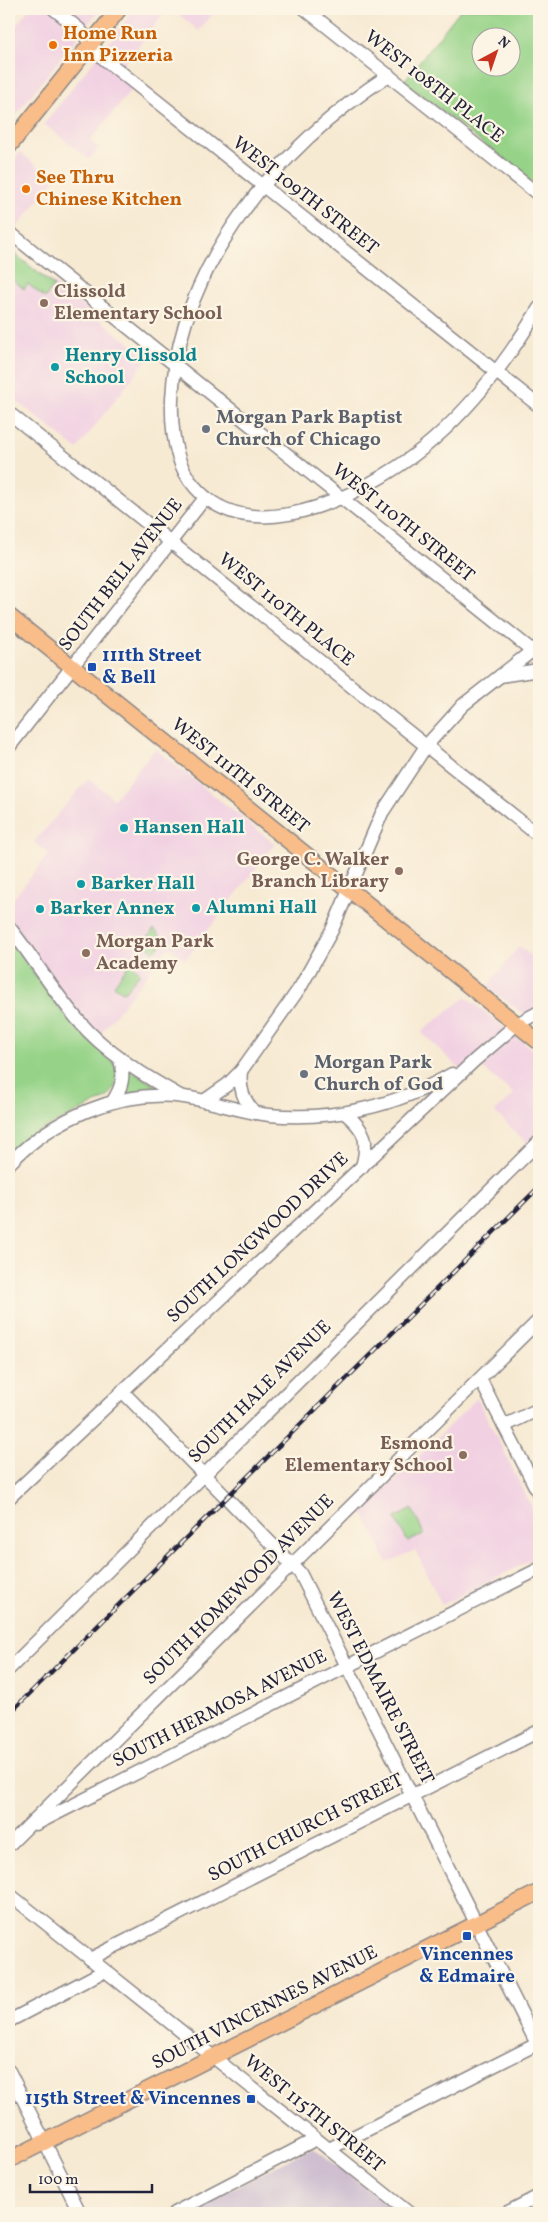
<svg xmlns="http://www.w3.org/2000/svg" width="548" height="2222" font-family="Vollkorn,serif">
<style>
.built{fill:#f1d0e2}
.industrial{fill:#cebed0}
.green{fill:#96d388;stroke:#5c7a62;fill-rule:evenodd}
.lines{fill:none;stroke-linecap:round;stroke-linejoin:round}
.minor-casing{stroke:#8c8687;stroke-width:15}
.major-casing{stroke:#8c8687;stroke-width:18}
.minor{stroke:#fff;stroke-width:12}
.major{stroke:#f8bd89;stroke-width:15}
.rail-casing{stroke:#22223b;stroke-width:4.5}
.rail{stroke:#fcf5e5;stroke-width:2.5;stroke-dasharray:8;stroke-linecap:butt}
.food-dot{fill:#e8710a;stroke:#fcf5e5;stroke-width:2}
.education-dot{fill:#8d6e63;stroke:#fcf5e5;stroke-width:2}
.culture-dot{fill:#0f9aa8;stroke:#fcf5e5;stroke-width:2}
.worship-dot{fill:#6b7280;stroke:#fcf5e5;stroke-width:2}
.transit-dot{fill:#1a4fb4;stroke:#fcf5e5;stroke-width:2}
.labels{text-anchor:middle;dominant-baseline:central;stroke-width:4.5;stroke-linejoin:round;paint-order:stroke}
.food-label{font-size:19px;font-weight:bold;fill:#c56008;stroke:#fcf5e5;text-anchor:start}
.street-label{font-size:19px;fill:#22223b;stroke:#fcf5e5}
.education-label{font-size:19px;font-weight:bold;fill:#785e54;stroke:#fcf5e5;text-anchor:start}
.culture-label{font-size:19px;font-weight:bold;fill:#0d838f;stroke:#fcf5e5;text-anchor:start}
.worship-label{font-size:19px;font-weight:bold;fill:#5b616d;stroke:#fcf5e5;text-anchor:start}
.transit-label{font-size:19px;font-weight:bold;fill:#164399;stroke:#fcf5e5;text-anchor:start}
</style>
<rect width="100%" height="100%" fill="#fcf5e5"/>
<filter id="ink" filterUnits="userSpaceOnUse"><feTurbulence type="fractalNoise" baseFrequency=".02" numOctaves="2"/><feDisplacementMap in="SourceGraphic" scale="10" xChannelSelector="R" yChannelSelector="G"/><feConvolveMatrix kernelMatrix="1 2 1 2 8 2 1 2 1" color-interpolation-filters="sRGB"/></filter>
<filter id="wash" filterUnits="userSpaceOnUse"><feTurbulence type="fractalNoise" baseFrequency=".0096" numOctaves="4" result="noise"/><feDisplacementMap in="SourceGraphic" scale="20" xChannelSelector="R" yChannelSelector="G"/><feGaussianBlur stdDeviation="1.12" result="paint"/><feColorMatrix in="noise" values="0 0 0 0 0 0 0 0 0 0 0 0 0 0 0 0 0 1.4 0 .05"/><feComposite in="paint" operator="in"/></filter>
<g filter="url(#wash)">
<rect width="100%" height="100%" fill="#f7ead3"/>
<g class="built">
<path d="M29,9H100L9,123V34Z"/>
<path d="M135,9H168L118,71L135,85L90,141L99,148L89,159L44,124Z"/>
<path d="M172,9H217L199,31Z"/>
<path d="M20,152L55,180L13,232L9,229V167Z"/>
<path d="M9,248L148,358L77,449L9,395Z"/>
<path d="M155,749L275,844L185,960L169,947L93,1043L114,1064L9,1155V904L49,854L34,842L88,779L114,799Z"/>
<path d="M519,946L539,962L538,1025L487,987Z"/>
<path d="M466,997L539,1055V1135L529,1145L495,1112L514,1094L474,1061L460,1069L421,1032Z"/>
<path d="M477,1398L539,1521V1556L442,1605L415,1550L387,1563L363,1512Z"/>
</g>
<path class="industrial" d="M313,2147L398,2213H184Z"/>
<g class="green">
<path d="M461,9H539V188L404,81ZM480,38H510V68H480Z"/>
<path d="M9,249L54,286L45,298L28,284L24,289L9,277L13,273L9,269Z"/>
<path d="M154,929L165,941L153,952L145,942Z"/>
<path d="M9,938C34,972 58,1012 89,1040C98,1048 112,1056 116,1068C119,1078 115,1092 106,1098L35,1133L9,1155Z"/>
<path d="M128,965H132L140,973L125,991L122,992L114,985Z"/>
<path d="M129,1070L163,1090L123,1094Z"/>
<path d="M412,1509L424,1534L408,1542L395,1518Z"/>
</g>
</g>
<g filter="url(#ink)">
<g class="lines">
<defs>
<g id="minor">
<path d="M54,9L79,29L103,58L539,406"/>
<path d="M305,9L539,195"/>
<path d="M389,75C281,145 178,264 172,399C171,429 174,464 195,487C255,557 381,486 434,439C476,402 511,355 539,308"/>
<path d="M9,232L539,656"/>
<path d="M9,413L539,836"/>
<path d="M500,676L539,670"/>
<path d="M9,747L205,498"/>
<path d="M9,927C33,957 53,991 78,1020C106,1053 143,1075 180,1096"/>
<path d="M241,1071C239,1088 243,1100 255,1113"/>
<path d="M113,1101C122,1087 125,1076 120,1060"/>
<path d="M204,1101L227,1085L241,1071L301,986L332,930L382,813L426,746L463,705L537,647"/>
<path d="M345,1113C366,1131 369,1140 362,1167"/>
<path d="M9,1164C52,1118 120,1089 184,1097C213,1101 240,1112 269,1115C332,1121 397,1106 452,1074"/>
<path d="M480,1379L539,1494"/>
<path d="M122,1391L300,1573L539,2048"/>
<path d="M504,1426L539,1409"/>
<path d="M9,1498L475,1060L517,1024L539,1012"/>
<path d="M9,1669L539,1142"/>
<path d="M36,1824L539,1569"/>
<path d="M9,1845L539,1320"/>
<path d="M9,1894L409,2213"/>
<path d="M90,1959L539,1731"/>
<path d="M9,2021L104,1971"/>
<path d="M9,2071L80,2213"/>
<path d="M329,2149L537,2044"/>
<path d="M174,2213L316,2139"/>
<path d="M506,2213L539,2196"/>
</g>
<g id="major">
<path d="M9,146L119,9"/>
<path d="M9,616L539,1042"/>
<path d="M9,2160L539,1892"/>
</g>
</defs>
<use href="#minor" class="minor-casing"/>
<use href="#major" class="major-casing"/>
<use href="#minor" class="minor"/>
<use href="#major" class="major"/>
<defs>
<path id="rail" d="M9,1714L539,1187"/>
</defs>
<use href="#rail" class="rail-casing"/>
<use href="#rail" class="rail"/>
</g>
</g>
<g class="food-dot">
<circle cx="53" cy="45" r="5"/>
<circle cx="26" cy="189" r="5"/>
</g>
<g class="education-dot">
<circle cx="44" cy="303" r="5"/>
<circle cx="399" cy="871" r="5"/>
<circle cx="86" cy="953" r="5"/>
<circle cx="463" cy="1455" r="5"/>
</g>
<g class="culture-dot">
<circle cx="55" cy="367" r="5"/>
<circle cx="124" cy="828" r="5"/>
<circle cx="81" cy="884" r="5"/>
<circle cx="196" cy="908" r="5"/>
<circle cx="40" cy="909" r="5"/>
</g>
<g class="worship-dot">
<circle cx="206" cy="429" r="5"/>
<circle cx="304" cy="1074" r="5"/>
</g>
<g class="transit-dot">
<rect x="87" y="662" width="10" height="10" rx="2.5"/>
<rect x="462" y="1931" width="10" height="10" rx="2.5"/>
<rect x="246" y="2094" width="10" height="10" rx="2.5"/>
</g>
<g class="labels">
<g class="food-label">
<text x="63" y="34">Home Run<tspan x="63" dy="22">Inn Pizzeria</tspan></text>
<text x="36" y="178">See Thru<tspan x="36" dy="22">Chinese Kitchen</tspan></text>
</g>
<g class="street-label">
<text transform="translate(434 87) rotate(38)">WEST 108TH PLACE</text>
<text transform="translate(305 196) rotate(38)">WEST 109TH STREET</text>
<text transform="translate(403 523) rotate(39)">WEST 110TH STREET</text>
<text transform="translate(121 575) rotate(-52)">SOUTH BELL AVENUE</text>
<text transform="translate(286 610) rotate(39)">WEST 110TH PLACE</text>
<text transform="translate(240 776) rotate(39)">WEST 111TH STREET</text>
<text transform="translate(258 1238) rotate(-43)">SOUTH LONGWOOD DRIVE</text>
<text transform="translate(260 1392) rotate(-45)">SOUTH HALE AVENUE</text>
<text transform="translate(239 1590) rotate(-45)">SOUTH HOMEWOOD AVENUE</text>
<text transform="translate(380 1688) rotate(63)">WEST EDMAIRE STREET</text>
<text transform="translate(220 1709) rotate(-27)">SOUTH HERMOSA AVENUE</text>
<text transform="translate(306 1828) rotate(-27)">SOUTH CHURCH STREET</text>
<text transform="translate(265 2008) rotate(-27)">SOUTH VINCENNES AVENUE</text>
<text transform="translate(314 2114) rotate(39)">WEST 115TH STREET</text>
</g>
<g class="education-label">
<text x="54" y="292">Clissold<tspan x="54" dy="22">Elementary School</tspan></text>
<text x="389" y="860" text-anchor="end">George C. Walker<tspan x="389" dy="22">Branch Library</tspan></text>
<text x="96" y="942">Morgan Park<tspan x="96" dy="22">Academy</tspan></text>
<text x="453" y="1444" text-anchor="end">Esmond<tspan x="453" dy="22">Elementary School</tspan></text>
</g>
<g class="culture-label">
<text x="65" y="356">Henry Clissold<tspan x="65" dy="22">School</tspan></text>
<text x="134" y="828">Hansen Hall</text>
<text x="91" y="884">Barker Hall</text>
<text x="206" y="908">Alumni Hall</text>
<text x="50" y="909">Barker Annex</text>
</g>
<g class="worship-label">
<text x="216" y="418">Morgan Park Baptist<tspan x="216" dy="22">Church of Chicago</tspan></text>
<text x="314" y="1063">Morgan Park<tspan x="314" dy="22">Church of God</tspan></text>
</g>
<g class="transit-label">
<text x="102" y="656">111th Street<tspan x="102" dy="22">&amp; Bell</tspan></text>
<text x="467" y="1955" text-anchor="middle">Vincennes<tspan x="467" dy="22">&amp; Edmaire</tspan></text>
<text x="241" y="2099" text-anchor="end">115th Street &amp; Vincennes</text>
</g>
</g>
<rect width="548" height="2222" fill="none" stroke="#fcf5e5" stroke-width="30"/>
<g transform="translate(496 52) rotate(40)"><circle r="24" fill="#fcf5e5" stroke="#a5a1a1"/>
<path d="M0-4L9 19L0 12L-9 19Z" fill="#c8321e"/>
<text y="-8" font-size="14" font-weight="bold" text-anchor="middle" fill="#22223b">N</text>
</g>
<path d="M30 2184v8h122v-8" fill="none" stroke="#22223b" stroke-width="2.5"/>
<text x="38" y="2184" font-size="15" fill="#22223b" stroke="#fcf5e5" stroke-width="4" paint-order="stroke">100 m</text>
</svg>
